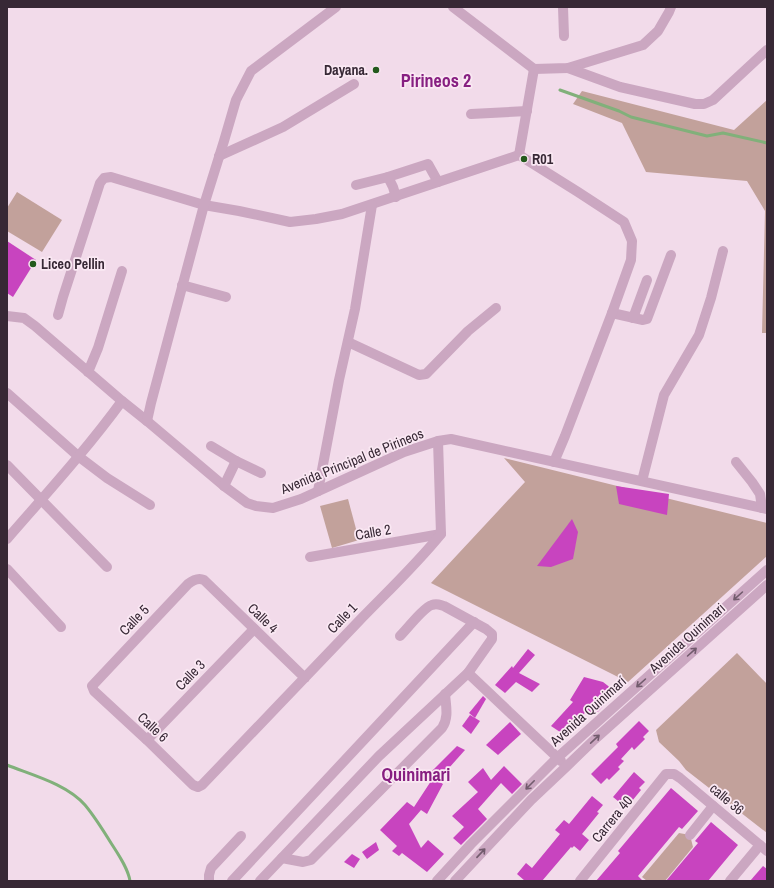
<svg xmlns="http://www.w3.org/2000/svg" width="774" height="888" font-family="'Archivo Narrow',sans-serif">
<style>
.green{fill:#c2a19b}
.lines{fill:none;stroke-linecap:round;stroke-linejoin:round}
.stream{stroke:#81b07a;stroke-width:3}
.building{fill:#c844bf}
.minor{stroke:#cba7c1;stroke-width:10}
.oneway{stroke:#725b6d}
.poi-dot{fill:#23591c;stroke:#fae8f3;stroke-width:1.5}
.labels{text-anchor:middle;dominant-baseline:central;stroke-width:3.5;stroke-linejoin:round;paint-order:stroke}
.poi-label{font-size:14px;font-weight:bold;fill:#372835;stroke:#fae8f3;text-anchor:start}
.street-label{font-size:14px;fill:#372835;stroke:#fae8f3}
.district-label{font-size:18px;font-weight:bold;fill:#871f81;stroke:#fae8f3}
</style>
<rect width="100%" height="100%" fill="#f2dbea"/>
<g class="green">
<path d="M582,91L734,130L767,100V333H762L765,211L747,181L646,172L622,123L573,104Z"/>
<path d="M17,192L62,220L42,252L7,231V208Z"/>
<path d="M504,458L767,523V556L628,682L431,583L525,482Z"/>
<path d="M348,499L359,540L332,548L320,506Z"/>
<path d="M737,653L767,684V833L686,770L679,761L659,742L656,730Z"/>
<path d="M679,833L690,835L693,847L665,881H647L642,877Z"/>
</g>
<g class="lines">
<g class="stream">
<path d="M560,90L619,111L631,117L707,136L723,133L767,143"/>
<path d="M7,765C32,775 67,784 85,805C95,817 103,830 111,843C118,854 128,868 130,881"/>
</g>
</g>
<g class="building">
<path d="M7,241L36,260L13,297L7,293Z"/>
<path d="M616,486L669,494L667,515L619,504Z"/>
<path d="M572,519L578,532L573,559L551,567L537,566Z"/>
<path d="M528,649L535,655L519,673L540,684L532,692L516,682L505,693L495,685L512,666L513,668Z"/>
<path d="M584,677L603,682L616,692L595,715L588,710L563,734L551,726L573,702L570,700Z"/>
<path d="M483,696L486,699L475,718L469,713Z"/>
<path d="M470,715L480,721L471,734L462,726Z"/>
<path d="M639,721L649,731L643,737L645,739L634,750L632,747L621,759L624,761L618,767L620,769L609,780L607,778L601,784L591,774L618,747L616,744Z"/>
<path d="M510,722L521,734L498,755L486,745Z"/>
<path d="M457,746L465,750L440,778L432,771Z"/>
<path d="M504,766L522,784L512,794L501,783L478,809L487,819L461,845L453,838L464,827L452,816L478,792L468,782L483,768L491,780Z"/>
<path d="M634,772L645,782L639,788L641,790L632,801L629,799L624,806L613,797Z"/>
<path d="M433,778L443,784L427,814L421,810L409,824L421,848L428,840L444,854L427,872L402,853L399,856L392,851L397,846L380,830L407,802L414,807Z"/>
<path d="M671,788L698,811L682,829L679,827L638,876L643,881H596L620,853L618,851Z"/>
<path d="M592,796L603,805L597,812L599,813L582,834L589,840L580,851L574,846L572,848L571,847L542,881H525L517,874L526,863L532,868L560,834L555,830L564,820L569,824Z"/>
<path d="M711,822L738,845L708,881H666L698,843L695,841Z"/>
<path d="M376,842L379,850L367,859L362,852Z"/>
<path d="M352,854L360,859L354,868L344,862Z"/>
<path d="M763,866L767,869V881H750Z"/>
</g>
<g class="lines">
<g class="minor">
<path d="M453,7L534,69L568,68L643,45L658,31L669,12L671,7"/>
<path d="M563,7L564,36"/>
<path d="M568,68L620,87L695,104H704L713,100L767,50"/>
<path d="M471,114L527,111"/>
<path d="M519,155L534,69"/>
<path d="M219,156L283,127L354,84"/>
<path d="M388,177L393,187L396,197"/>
<path d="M356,185L388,177L428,164L438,182"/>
<path d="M182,285L226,297"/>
<path d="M612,313L643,320L647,319L671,255"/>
<path d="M58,315L63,297L100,183L104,178L111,177L204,205L239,211L290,222L316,219L342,214L519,155L578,192L624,222L632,241L631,260L612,313L565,436L554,462"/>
<path d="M7,316L24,318L35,326L122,401L147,421L224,486L247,503L256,506L273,508L301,499L404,452L438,441L451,439L767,509"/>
<path d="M633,318L647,280"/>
<path d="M348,342L419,375L426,374L468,331L496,308"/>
<path d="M88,372L98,348L122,271"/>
<path d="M7,393L78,456L107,478L150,505"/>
<path d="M147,421L151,403L204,205L224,141L236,100L251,71L336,7"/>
<path d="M211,446L236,461L261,473"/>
<path d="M736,462L752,482L760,494L762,508"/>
<path d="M7,465L107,567"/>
<path d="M642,481L664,395L699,335L711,298L723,251"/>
<path d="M224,486L236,461"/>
<path d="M318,491L339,380L355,309L372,205"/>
<path d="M7,539C46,494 87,449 122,401"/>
<path d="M310,557L441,534"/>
<path d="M7,569L61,627"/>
<path d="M468,673L561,761"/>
<path d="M305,678L204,580C198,577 193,580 188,584L92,686L94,691L147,740L193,785L198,787L202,785C254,731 306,676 358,622C386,593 415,566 441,534L438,441"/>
<path d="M147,740L254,629"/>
<path d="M690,835L713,806"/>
<path d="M282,858L303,862L311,860L442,728C449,718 446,706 445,694"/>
<path d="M209,881V875L211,868L241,836"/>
<path d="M232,881L474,622"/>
<path d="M260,881L379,756L468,673L492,639V634L486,629L444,606C440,605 437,603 432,605C424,607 407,629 400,636"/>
<path d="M437,881L471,844L557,758L767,570"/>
<path d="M455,881L531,800L567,766L595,739L767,585"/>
<path d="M580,881L666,774H674L680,778L767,851"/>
<path d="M730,881L760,845"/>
</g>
</g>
<defs><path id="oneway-shaft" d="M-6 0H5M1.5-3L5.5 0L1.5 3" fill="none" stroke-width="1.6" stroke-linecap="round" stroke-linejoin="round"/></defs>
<g class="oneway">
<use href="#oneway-shaft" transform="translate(738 596) rotate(138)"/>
<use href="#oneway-shaft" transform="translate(692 652) rotate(-42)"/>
<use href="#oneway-shaft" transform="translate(641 683) rotate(138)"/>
<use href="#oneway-shaft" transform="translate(595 739) rotate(-43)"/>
<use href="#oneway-shaft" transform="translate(530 785) rotate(135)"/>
<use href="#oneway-shaft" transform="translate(481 853) rotate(-47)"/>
</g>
<g class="poi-dot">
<circle cx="376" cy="70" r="4"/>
<circle cx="524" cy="159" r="4"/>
<circle cx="33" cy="264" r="4"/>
</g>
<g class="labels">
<g class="poi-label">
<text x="368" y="70" text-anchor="end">Dayana.</text>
<text x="532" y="159">R01</text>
<text x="41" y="264">Liceo Pellin</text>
</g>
<g class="street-label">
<text transform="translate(352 461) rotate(-22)">Avenida Principal de Pirineos</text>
<text transform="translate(373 532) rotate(-10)">Calle 2</text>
<text transform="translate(263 618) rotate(44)">Calle 4</text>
<text transform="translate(342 618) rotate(-46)">Calle 1</text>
<text transform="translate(134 620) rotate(-46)">Calle 5</text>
<text transform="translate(687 638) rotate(-42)">Avenida Quinimari</text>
<text transform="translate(190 675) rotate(-46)">Calle 3</text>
<text transform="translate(588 711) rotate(-42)">Avenida Quinimarí</text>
<text transform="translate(153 727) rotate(43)">Calle 6</text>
<text transform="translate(727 799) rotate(40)">calle 36</text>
<text transform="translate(612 819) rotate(-51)">Carrera 40</text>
</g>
<g class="district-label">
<text x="436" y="80">Pirineos 2</text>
<text x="416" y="774">Quinimari</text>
</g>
</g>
<rect width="774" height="888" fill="none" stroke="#372835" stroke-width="16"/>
</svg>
